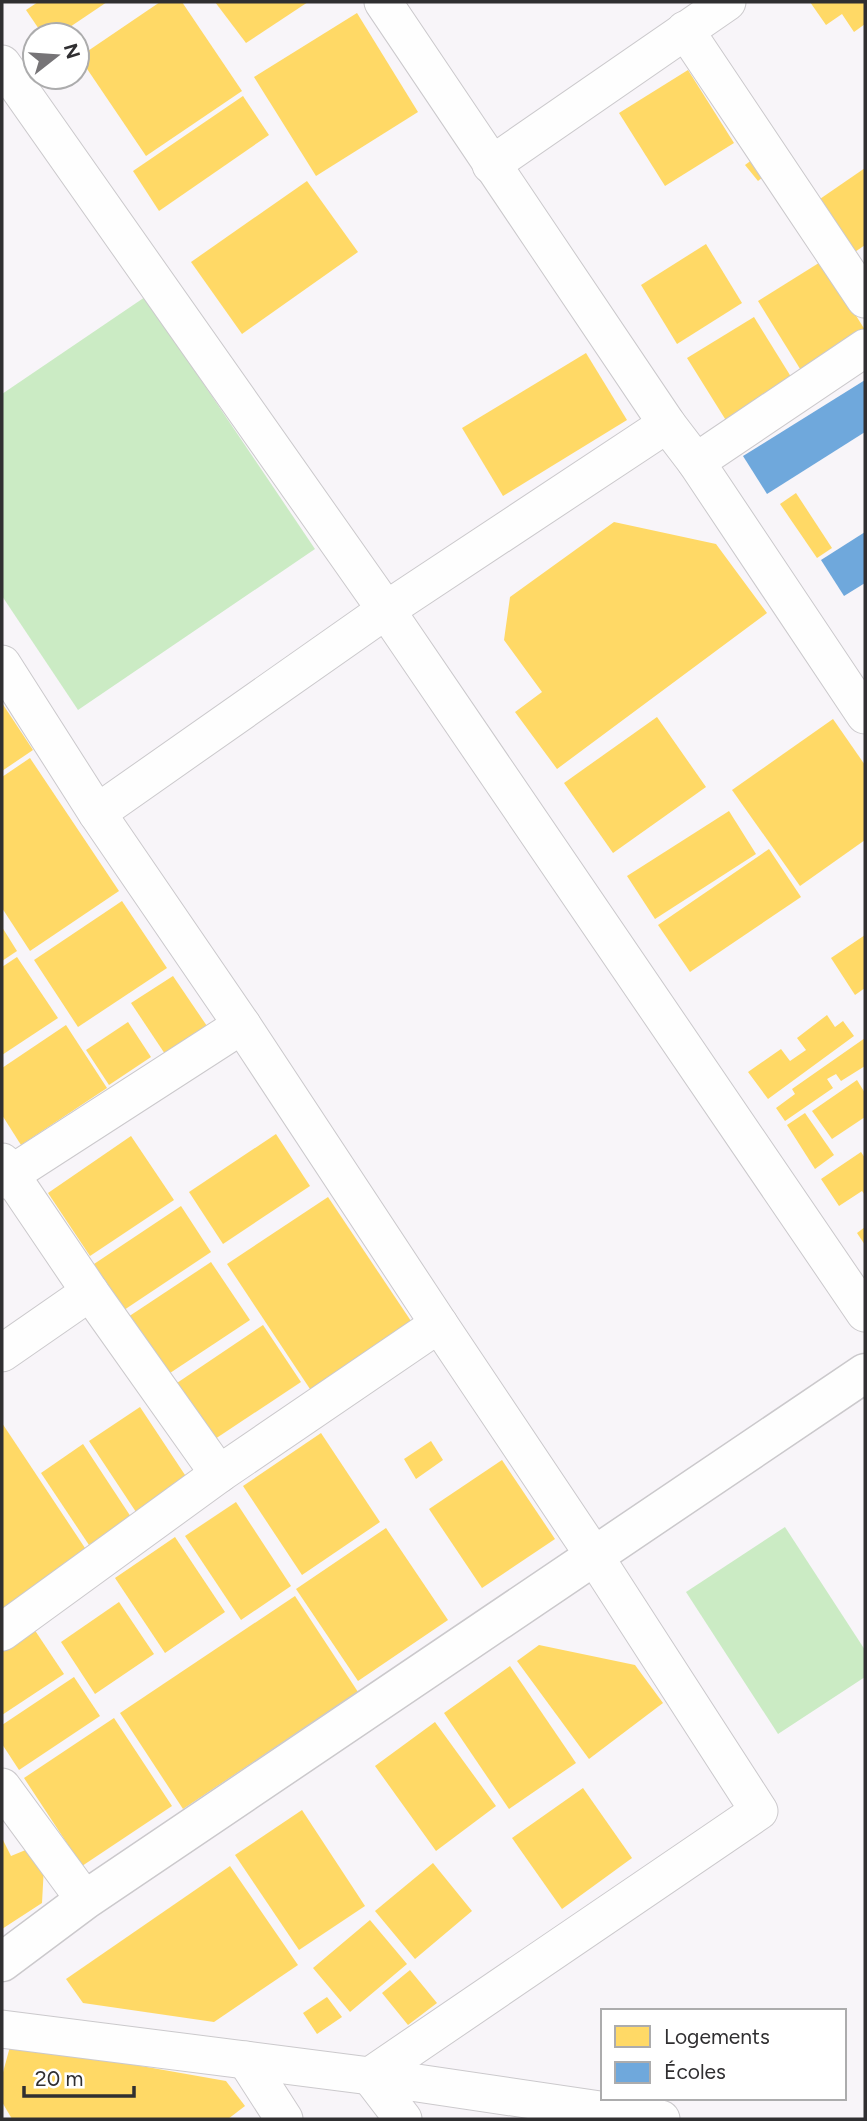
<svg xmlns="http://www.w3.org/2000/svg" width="867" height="2121" font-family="Figtree,sans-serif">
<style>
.green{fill:#cbebc4}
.homes{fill:#ffd966}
.schools{fill:#6fa8dc}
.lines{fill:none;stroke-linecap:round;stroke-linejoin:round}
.street-casing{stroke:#cbc9cc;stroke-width:39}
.secondary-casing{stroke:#cbc9cc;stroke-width:41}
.street{stroke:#fefefe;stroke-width:37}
.secondary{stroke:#fefefe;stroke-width:38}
</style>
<rect width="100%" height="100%" fill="#f8f5f9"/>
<g class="green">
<path d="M145,297L315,549L78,710L2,596V394Z"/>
<path d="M785,1527L865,1650V1677L778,1734L686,1592Z"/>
</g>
<g class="homes">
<path d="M38,2H107L58,35H43L26,10Z"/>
<path d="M160,2H182L242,91L146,156L79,57Z"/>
<path d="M215,2H308L246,43Z"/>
<path d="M810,2H865V24L854,32L842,14L826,25Z"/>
<path d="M357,13L418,112L316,176L254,77Z"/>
<path d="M688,70L734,143L665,186L619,113Z"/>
<path d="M243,96L269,135L159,211L133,171Z"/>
<path d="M764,151L776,167L758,181L745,165Z"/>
<path d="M865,168V245L852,254L817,201Z"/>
<path d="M307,181L358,252L242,334L191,262Z"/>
<path d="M706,244L742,303L677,344L641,285Z"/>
<path d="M822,261L865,330L802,372L758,301Z"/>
<path d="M754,317L793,380L727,422L687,358Z"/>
<path d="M586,353L627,420L503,496L462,428Z"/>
<path d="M796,493L832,548L817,558L780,504Z"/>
<path d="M614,522L716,544L767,613L557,769L515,712L542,692L504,640L510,597Z"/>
<path d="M2,703L33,750L2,771Z"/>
<path d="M657,717L706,787L613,853L564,783Z"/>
<path d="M833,719L865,765V840L800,886L732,790Z"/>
<path d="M30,758L119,891L30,951L2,908V777Z"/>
<path d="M729,811L756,854L655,919L627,876Z"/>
<path d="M769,849L801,897L690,972L658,925Z"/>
<path d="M122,901L167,968L78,1027L34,960Z"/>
<path d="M2,927L17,951L2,961Z"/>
<path d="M865,935V988L855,995L831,958Z"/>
<path d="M17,957L58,1018L2,1055V967Z"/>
<path d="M173,976L209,1029L167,1057L131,1003Z"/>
<path d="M827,1015L835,1027L843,1021L854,1036L768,1099L748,1072L781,1049L790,1061L806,1050L797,1038Z"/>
<path d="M128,1022L151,1057L109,1085L86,1050Z"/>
<path d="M66,1025L107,1088L21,1145L2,1115V1068Z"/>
<path d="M865,1038V1066L841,1081L836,1074L827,1079L833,1088L785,1121L776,1108L795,1094L792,1089Z"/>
<path d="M857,1080L865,1093V1117L832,1139L812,1111Z"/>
<path d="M805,1113L834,1155L815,1169L787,1125Z"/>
<path d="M276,1134L310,1186L223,1244L189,1192Z"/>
<path d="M131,1136L174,1200L90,1256L48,1193Z"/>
<path d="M861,1152L865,1158V1195L862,1191L839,1206L821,1179Z"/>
<path d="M328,1197L413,1324L312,1392L227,1264Z"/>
<path d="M181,1206L211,1252L121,1312L91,1266Z"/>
<path d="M865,1227V1245L857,1233Z"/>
<path d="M211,1262L250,1320L167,1375L128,1317Z"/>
<path d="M263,1325L301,1382L209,1443L171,1387Z"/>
<path d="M140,1407L187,1478L136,1512L89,1441Z"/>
<path d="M2,1423L87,1551L2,1609Z"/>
<path d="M321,1433L380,1522L302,1575L243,1486Z"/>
<path d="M431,1441L443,1460L416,1479L404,1459Z"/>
<path d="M83,1444L131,1517L89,1545L41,1473Z"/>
<path d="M502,1460L555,1539L482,1588L429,1509Z"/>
<path d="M236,1502L291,1586L241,1620L185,1536Z"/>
<path d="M386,1528L448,1620L358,1681L296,1589Z"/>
<path d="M175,1537L225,1612L165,1653L115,1578Z"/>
<path d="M295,1596L358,1692L183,1809L120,1713Z"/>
<path d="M119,1602L154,1654L95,1694L61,1642Z"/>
<path d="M34,1629L64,1674L2,1715V1651Z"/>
<path d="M539,1645L635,1665L663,1703L589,1759L517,1661Z"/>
<path d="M510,1666L576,1763L509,1809L444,1713Z"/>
<path d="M74,1677L100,1716L19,1770L2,1744V1725Z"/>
<path d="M114,1718L172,1806L82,1866L24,1778Z"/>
<path d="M435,1722L496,1806L436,1851L375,1766Z"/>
<path d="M583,1788L632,1858L562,1909L512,1838Z"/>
<path d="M302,1810L365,1906L299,1950L235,1855Z"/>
<path d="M2,1838L11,1856L28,1849L44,1866L42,1903L2,1929Z"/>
<path d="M433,1863L472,1911L415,1959L375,1911Z"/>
<path d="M230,1866L298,1965L214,2022L83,2003L66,1979Z"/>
<path d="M370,1920L407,1964L350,2012L313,1968Z"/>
<path d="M410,1970L437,2003L408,2025L382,1993Z"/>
<path d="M327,1997L342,2017L317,2034L303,2013Z"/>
<path d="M11,2043L226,2081L245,2106L228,2119H12L2,2102V2076Z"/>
</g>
<g class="schools">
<path d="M865,380V432L767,494L743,456Z"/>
<path d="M865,532V583L844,596L821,560Z"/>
</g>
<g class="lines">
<defs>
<g id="street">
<path d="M383,2L667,424L696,462L865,715"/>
<path d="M685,30L865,299"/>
<path d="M2,64L386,610L865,1313"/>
<path d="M491,165L727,2"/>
<path d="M696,462L865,348"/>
<path d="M2,664L97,813L242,1025L439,1324L595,1557L759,1811L370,2076L403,2119"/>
<path d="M97,813L386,610L667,424"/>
<path d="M2,1162L90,1292L219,1474"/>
<path d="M2,1180L242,1025"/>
<path d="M2,1353L90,1292"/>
<path d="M2,1632L219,1474L439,1324"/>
<path d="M2,1787L85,1900"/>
<path d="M2,2029L370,2076L661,2119"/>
<path d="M246,2060L284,2119"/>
</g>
<path id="secondary" d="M2,1962L85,1900L865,1373"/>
</defs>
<use href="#street" class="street-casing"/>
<use href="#secondary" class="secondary-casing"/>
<use href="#street" class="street"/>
<use href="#secondary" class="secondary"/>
</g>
<rect width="867" height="2121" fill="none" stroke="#302f31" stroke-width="7"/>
<rect x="601" y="2009" width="245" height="91" fill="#ffffff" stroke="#acacad" stroke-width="2"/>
<rect x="615" y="2026" width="35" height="21" fill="#ffd966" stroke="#acacad" stroke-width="2"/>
<text x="664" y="2044" font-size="21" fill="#302f31">Logements</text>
<rect x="615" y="2062" width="35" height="21" fill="#6fa8dc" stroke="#acacad" stroke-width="2"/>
<text x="664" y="2079" font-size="21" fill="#302f31">Écoles</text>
<g transform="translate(56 56) rotate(73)"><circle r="33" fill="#ffffff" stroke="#acacad" stroke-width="2"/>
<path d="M0-5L12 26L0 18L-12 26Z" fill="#767477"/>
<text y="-10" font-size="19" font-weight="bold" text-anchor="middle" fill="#302f31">N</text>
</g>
<path d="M24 2086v10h110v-10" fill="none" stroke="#302f31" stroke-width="3.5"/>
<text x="35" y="2086" font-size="21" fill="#302f31" stroke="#ffffff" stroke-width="5" paint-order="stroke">20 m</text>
</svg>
